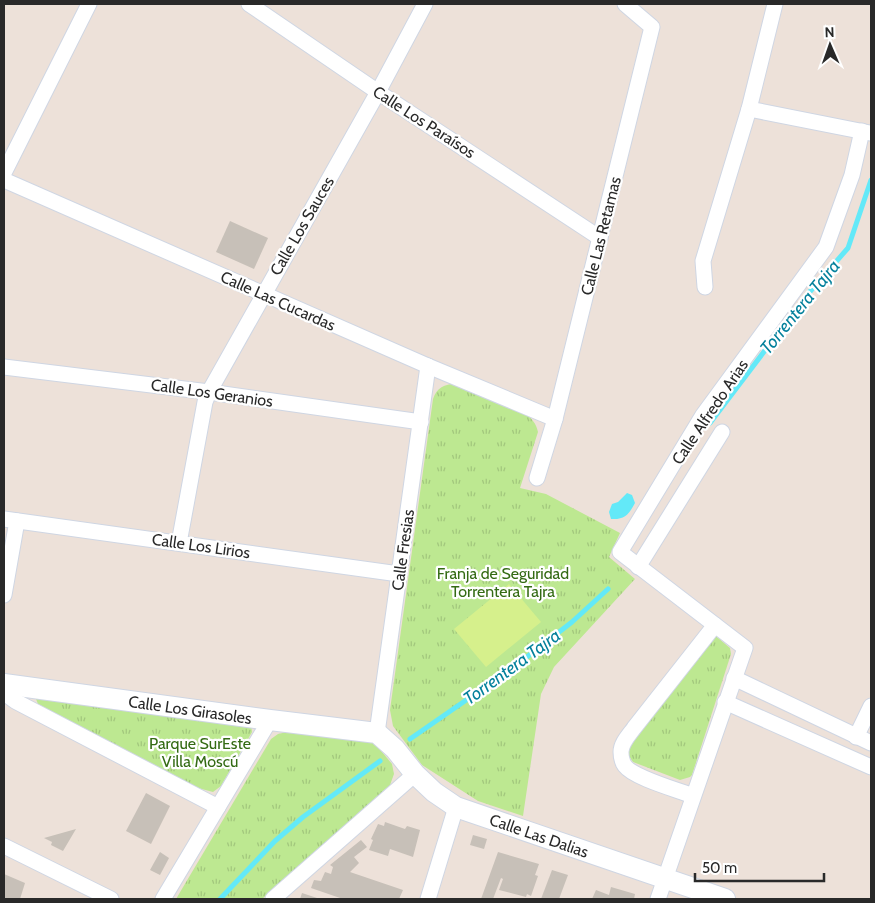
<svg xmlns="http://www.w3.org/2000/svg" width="875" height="903" font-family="Cabin,sans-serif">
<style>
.grass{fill:url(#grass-tufts)}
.pitch{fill:#d6f08c}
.water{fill:#63e9f8}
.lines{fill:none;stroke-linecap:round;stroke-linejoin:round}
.stream{stroke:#63e9f8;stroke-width:5}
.building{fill:#c7c0b8}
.street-casing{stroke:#cfd6e3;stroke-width:17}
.secondary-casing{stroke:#cfd6e3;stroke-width:22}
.street{stroke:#fff;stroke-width:15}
.secondary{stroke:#fff;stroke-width:20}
.labels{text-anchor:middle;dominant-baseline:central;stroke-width:4.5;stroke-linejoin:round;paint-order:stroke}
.street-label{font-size:16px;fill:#292929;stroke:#fff}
.park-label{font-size:16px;fill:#346b14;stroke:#fff}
.water-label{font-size:18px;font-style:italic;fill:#04819c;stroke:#fff}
</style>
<defs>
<pattern id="grass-tufts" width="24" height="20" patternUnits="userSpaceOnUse" patternTransform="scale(1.25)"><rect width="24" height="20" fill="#bde891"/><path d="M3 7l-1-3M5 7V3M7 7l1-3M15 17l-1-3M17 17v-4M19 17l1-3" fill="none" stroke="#a2c77d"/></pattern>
</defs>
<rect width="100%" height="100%" fill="#ede1d9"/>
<g class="grass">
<path d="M456,383L525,413C532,419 536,423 538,432L520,488L546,494L620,533L609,557L635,579L554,667L541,694L523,816L478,801L422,765L393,726L390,710L433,399C437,387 444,385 456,383Z"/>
<path d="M713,637H717L730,648L731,654L692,775L690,777L680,780L633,762L628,755V746Z"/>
<path d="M39,696L251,725L252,732L221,786L213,792L198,788L38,704L36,699Z"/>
<path d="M287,732L373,741L392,764L394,774L390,785L262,899H176L271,739L278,734Z"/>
</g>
<path class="pitch" d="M509,584L541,622L486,667L454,629Z"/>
<path class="water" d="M627,493L632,495L635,503C629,514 625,520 611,519L609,512L612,504L618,502Z"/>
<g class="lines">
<g class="stream">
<path d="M710,423L807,295L848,248L871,180"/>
<path d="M410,739L514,667L572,622L608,589"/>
<path d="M220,899L275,841L303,817L380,761"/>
</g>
</g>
<g class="building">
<path d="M230,221L268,238L254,269L216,252Z"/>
<path d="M146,793L170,806L151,844L126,831Z"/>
<path d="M385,822L405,829L407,826L420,830L413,857L390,849L388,856L369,850L373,840L371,839L378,824L384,826Z"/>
<path d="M76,829L63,851L51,845L52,842L44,838Z"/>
<path d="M473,835L487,839L484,849L470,845Z"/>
<path d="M361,840L367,847L354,857L359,863L350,872L403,890L399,899H343L311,888L314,880L321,881L325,872L331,874L333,867L330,865Z"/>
<path d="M160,852L169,858L160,875L150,870Z"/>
<path d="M498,852L539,864L535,875L538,876L531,896L527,894L526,897L499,890L503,879L501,878L493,899H481Z"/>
<path d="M552,870L568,875L559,899H541Z"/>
<path d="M4,874L25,883L20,899H4Z"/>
<path d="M611,887L635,894L634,899H592L596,890L609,895Z"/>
<path d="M302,893L320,899H300Z"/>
</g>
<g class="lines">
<defs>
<g id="street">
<path d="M249,4L378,92L600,238"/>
<path d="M749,109L870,133"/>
<path d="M4,173L89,4"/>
<path d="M4,180L428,366L555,419"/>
<path d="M705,287L703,261L749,109L775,4"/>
<path d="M4,367L209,392L421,422"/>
<path d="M537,478L555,419L652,27L625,4"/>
<path d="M4,519L399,574"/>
<path d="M179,543L205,402L209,392L378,92L425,4"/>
<path d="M638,567L722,432"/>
<path d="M4,595L17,521"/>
<path d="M734,678L871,743"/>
<path d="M4,693L15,701L218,807"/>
<path d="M725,702L871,767"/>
<path d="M377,733L428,366"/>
<path d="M856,737L871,706"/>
<path d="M693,796C678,790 634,778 625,766C622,762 621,757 621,752C621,743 629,735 634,728L715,625"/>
<path d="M4,846L111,899"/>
<path d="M163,899L270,720"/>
<path d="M273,899L415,774"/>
<path d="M428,899L456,807"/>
<path d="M658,899L745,648L620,552L703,415L826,247L852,175L862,131"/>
</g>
<path id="secondary" d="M4,684L270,720L377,733L395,749L415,774L434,792L456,807L725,899"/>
</defs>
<use href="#street" class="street-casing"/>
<use href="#secondary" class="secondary-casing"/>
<use href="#street" class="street"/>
<use href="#secondary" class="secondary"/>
</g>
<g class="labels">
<g class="street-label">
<text transform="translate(424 122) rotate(33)">Calle Los Paraísos</text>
<text transform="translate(302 226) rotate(-60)">Calle Los Sauces</text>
<text transform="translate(601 236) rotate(-76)">Calle Las Retamas</text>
<text transform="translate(278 301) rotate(24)">Calle Las Cucardas</text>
<text transform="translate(212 393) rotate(8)">Calle Los Geranios</text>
<text transform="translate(710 412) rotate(-56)">Calle Alfredo Arias</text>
<text transform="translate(201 546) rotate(8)">Calle Los Lirios</text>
<text transform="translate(403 550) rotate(-82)">Calle Fresias</text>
<text transform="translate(190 710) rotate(8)">Calle Los Girasoles</text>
<text transform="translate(539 836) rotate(19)">Calle Las Dalias</text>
</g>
<g class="park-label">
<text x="503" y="573">Franja de Seguridad<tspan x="503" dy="18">Torrentera Tajra</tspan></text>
<text x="200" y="743">Parque SurEste<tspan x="200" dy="18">Villa Moscú</tspan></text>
</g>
<g class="water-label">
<text transform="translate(800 307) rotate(-51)">Torrentera Tajra</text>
<text transform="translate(512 667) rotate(-36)">Torrentera Tajra</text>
</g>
</g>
<rect width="875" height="903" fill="none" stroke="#292929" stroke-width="10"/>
<g transform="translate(830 45) rotate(358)" stroke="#ffffff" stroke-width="4" paint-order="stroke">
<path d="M0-4L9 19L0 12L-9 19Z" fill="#292929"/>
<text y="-8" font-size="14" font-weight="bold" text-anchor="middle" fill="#292929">N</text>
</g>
<path d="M695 873v8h129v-8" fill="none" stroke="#292929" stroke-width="2.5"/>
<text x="702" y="873" font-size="15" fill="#292929" stroke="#ffffff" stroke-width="4" paint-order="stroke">50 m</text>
</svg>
